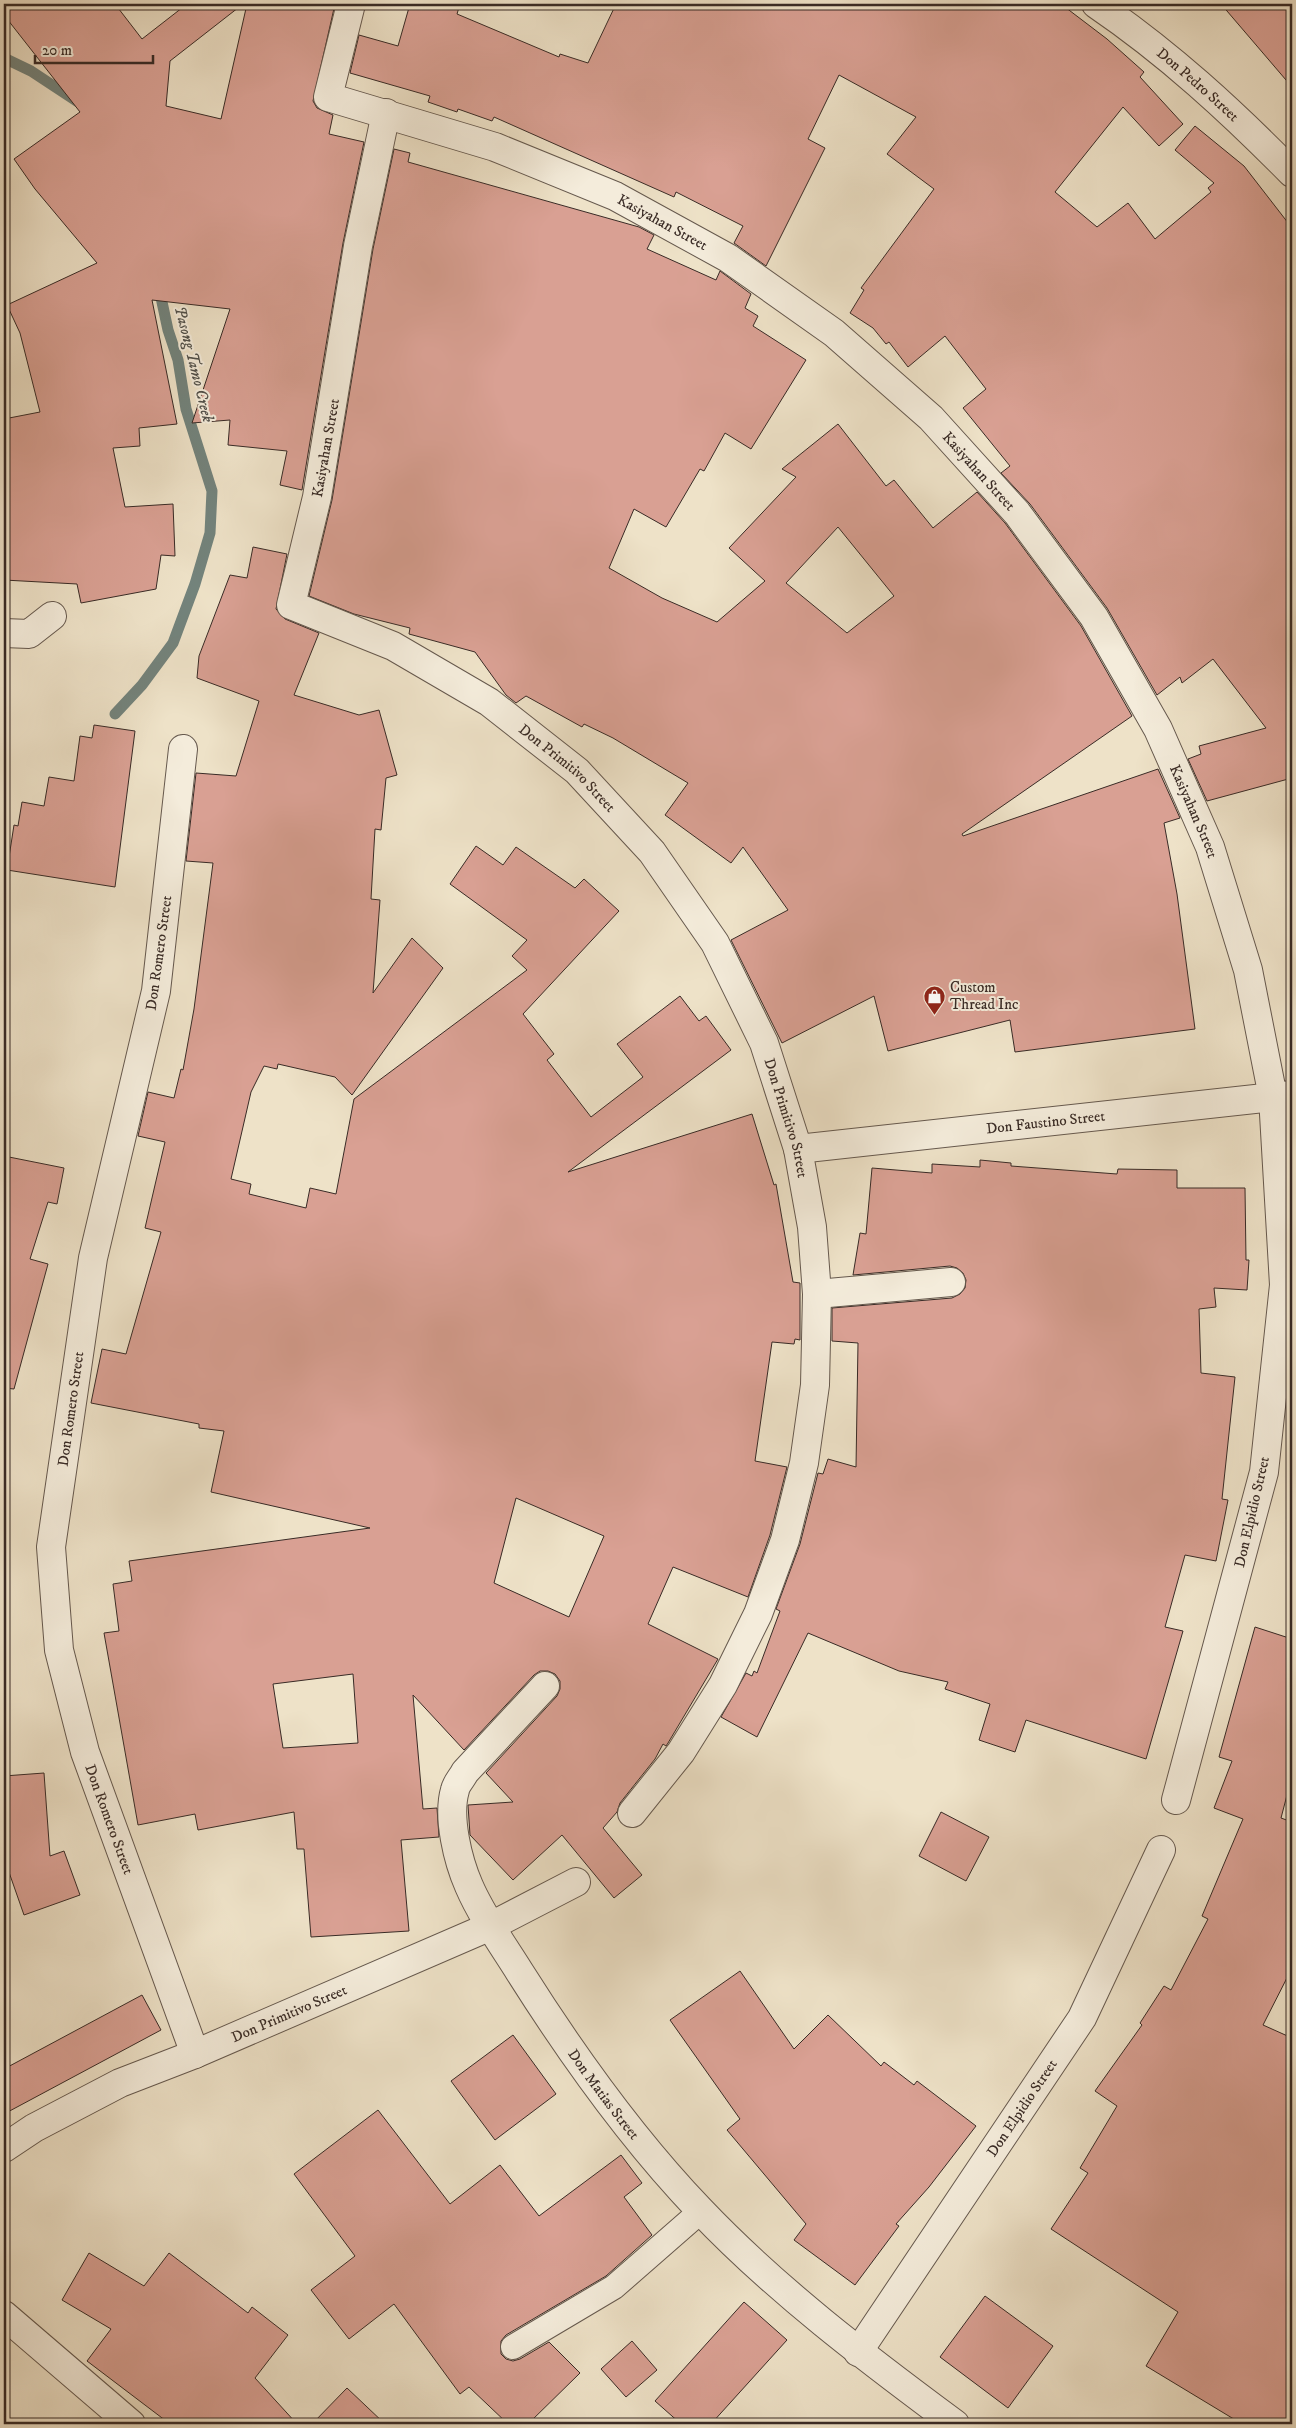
<svg xmlns="http://www.w3.org/2000/svg" width="1296" height="2428" font-family="'IM FELL DW Pica',serif">
<style>
.lines{fill:none;stroke-linecap:round;stroke-linejoin:round}
.stream{stroke:#73837c;stroke-width:11}
.building{fill:#d9a093;stroke:#392b26;fill-rule:evenodd}
.lane-casing{stroke:#66594e;stroke-width:26}
.street-casing{stroke:#66594e;stroke-width:30}
.lane{stroke:#f4ecdb;stroke-width:24}
.street{stroke:#f4ecdb;stroke-width:28}
.labels{text-anchor:middle;dominant-baseline:central;stroke-width:4;stroke-linejoin:round;paint-order:stroke}
.street-label{font-size:15px;fill:#392b26;stroke:#f4ecdb}
.poi-label{font-size:15px;fill:#392b26;stroke:#f4ecdb;text-anchor:start}
.water-label{font-size:16px;font-style:italic;fill:#51504a;stroke:#f4ecdb}
</style>
<rect width="100%" height="100%" fill="#eee2c8"/>
<filter id="stains"><feTurbulence type="fractalNoise" baseFrequency=".004" numOctaves="4"/><feColorMatrix values="0 0 0 0 .2 0 0 0 0 .09 0 0 0 0 .02 0 0 0 .5 -.17"/></filter>
<radialGradient id="worn" r=".72"><stop offset=".6" stop-color="#630" stop-opacity="0"/><stop offset="1" stop-color="#630" stop-opacity=".3"/></radialGradient>
<g class="lines">
<g class="stream">
<path d="M4,58L31,71L78,102"/>
<path d="M115,714L142,685L173,643L195,584L210,533L212,491L186,409L178,360L168,330L159,288"/>
</g>
</g>
<g class="building">
<path d="M4,4H115L142,39L187,4H243L170,61L166,106L221,119L247,4H335L313,101L317,108L333,115L329,134L364,142L343,243L302,490L280,485L287,451L228,445L230,420L192,423L230,309L152,300L177,424L139,428L140,446L113,448L125,507L173,504L175,556L161,555L156,589L81,603L77,584L4,580V419L40,412L20,333L7,305L97,263L35,189L14,159L80,112L4,15Z"/>
<path d="M410,4H460L457,14L559,57L560,54L588,63L616,4H1061L1107,39L1144,72L1140,77L1183,124L1159,146L1123,107L1055,192L1097,227L1128,203L1155,239L1211,192L1208,188L1214,183L1175,150L1195,126L1244,166L1292,228V778L1207,801L1188,759L1201,754L1199,746L1266,728L1213,659L1182,683L1180,677L1157,695L1107,608L1030,504L1001,473L1010,466L963,408L986,389L945,336L908,367L889,342L886,344L873,328L850,313L864,290L861,288L934,189L887,154L916,117L839,75L808,139L825,148L766,266L734,243L743,226L676,192L674,197L494,117L492,121L458,109L457,112L428,102L430,96L350,73L359,35L398,46Z"/>
<path d="M1221,4H1292V87Z"/>
<path d="M394,149L410,153L408,162L639,227L654,235L647,249L716,280L720,271L751,294L745,308L758,316L753,326L806,360L751,449L725,433L704,471L700,469L666,527L634,509L609,568L662,598L717,622L765,581L729,548L796,477L782,469L838,424L886,486L894,480L933,528L977,492L1005,523L1081,626L1132,716L962,834L963,836L1158,769L1180,818L1164,823L1177,894L1195,1029L1015,1052L1010,1020L888,1051L874,996L782,1043L731,940L788,910L743,847L731,863L665,815L688,783L613,738L584,724L582,727L526,696L516,703L506,695L475,652L409,634L410,628L354,614L309,596L332,500L373,249ZM838,527L894,596L847,633L786,583Z"/>
<path d="M253,547L287,554L276,609L285,619L319,633L294,695L359,715L379,710L397,775L386,778L381,830L375,829L371,899L380,900L373,993L412,938L443,968L352,1095L335,1077L278,1064L277,1069L264,1066L251,1092L231,1179L251,1184L249,1194L306,1208L310,1188L336,1194L354,1099L527,970L512,956L527,940L450,884L476,846L503,865L516,847L575,888L584,879L619,911L523,1014L554,1054L547,1060L591,1117L643,1077L617,1044L680,996L699,1021L706,1016L731,1050L568,1172L752,1114L774,1185L776,1184L793,1282L800,1283V1340L795,1339L794,1344L772,1342L755,1461L787,1467L770,1535L748,1597L673,1567L648,1624L718,1659L668,1743L666,1746L663,1744L655,1759L620,1803L617,1812L603,1828L642,1875L614,1898L562,1835L513,1880L470,1835L468,1805L513,1802L486,1773L557,1696L560,1689V1681L555,1674L548,1671H540L534,1675L464,1750L413,1695L423,1809L437,1808L439,1837L401,1840L409,1931L311,1937L304,1849H297L294,1812L198,1830L195,1814L138,1825L104,1633L119,1631L113,1584L132,1581L129,1561L370,1528L211,1492L224,1431L199,1428V1424L91,1403L102,1349L126,1354L161,1232L145,1228L165,1142L138,1136L148,1092L174,1098L181,1069L183,1070L194,1009L213,863L186,861L196,773L236,776L259,701L197,678L199,656L230,575L247,578ZM516,1498L604,1536L569,1617L494,1583ZM353,1674L358,1743L283,1748L273,1684Z"/>
<path d="M94,725L135,731L115,887L7,870L14,825L18,826L22,802L44,806L49,777L74,781L80,736L92,738Z"/>
<path d="M4,1156L64,1168L57,1204L48,1202L30,1259L48,1264L14,1389L4,1388Z"/>
<path d="M980,1160L1011,1163V1166L1117,1174L1118,1169L1177,1170V1188H1245L1246,1260H1249L1247,1290L1214,1288L1216,1307L1199,1309L1201,1373L1235,1377L1222,1499L1228,1500L1216,1561L1185,1555L1165,1627L1183,1631L1146,1759L1026,1720L1015,1752L979,1740L990,1704L945,1689L948,1682L899,1671L808,1633L757,1737L721,1717L746,1673L752,1676L754,1671L757,1673L780,1611L776,1609L800,1544L818,1473L823,1474L828,1459L856,1467L858,1343L832,1341V1308L952,1298L960,1294L965,1288L966,1280L963,1273L957,1268L950,1266L853,1275L860,1233L866,1234L872,1168L932,1173V1164L980,1167Z"/>
<path d="M1255,1627L1292,1639V1776L1281,1818L1292,1822V1968L1263,2025L1292,2038V2424H1242L1146,2366L1178,2312L1051,2229L1088,2173L1080,2168L1117,2106L1095,2091L1142,2025L1140,2023L1164,1986L1171,1990L1208,1919L1202,1916L1243,1819L1214,1808L1232,1761L1219,1757Z"/>
<path d="M44,1773L50,1856L64,1851L80,1895L24,1915L4,1858V1776Z"/>
<path d="M941,1812L989,1837L966,1881L919,1856Z"/>
<path d="M740,1971L794,2049L828,2015L881,2066L884,2062L914,2085L917,2081L976,2126L929,2187L896,2224L899,2226L855,2285L794,2240L806,2224L727,2130L740,2119L670,2020Z"/>
<path d="M142,1995L161,2030L4,2114V2069Z"/>
<path d="M513,2035L556,2094L495,2140L451,2081Z"/>
<path d="M378,2110L450,2204L500,2165L539,2216L621,2155L642,2183L624,2197L652,2235L606,2276L506,2335L501,2341V2354L506,2359L513,2361L520,2359L549,2342L580,2373L528,2424H508L469,2387L460,2394L394,2304L349,2339L311,2290L355,2256L294,2174Z"/>
<path d="M89,2253L144,2286L169,2253L248,2313L252,2307L288,2335L255,2378L297,2424H170L87,2361L111,2329L62,2300Z"/>
<path d="M985,2296L1053,2346L1008,2408L940,2357Z"/>
<path d="M744,2302L787,2340L711,2424H681L655,2401Z"/>
<path d="M632,2341L657,2370L626,2397L601,2369Z"/>
<path d="M347,2388L385,2424H312Z"/>
</g>
<g class="lines">
<defs>
<path id="lane" d="M513,2347L614,2287L701,2211"/>
<g id="street">
<path id="s1" d="M351,4L328,97L495,147L615,196L728,258L834,333L931,418L1017,513L1094,617L1158,729L1210,847L1248,970L1273,1097L1284,1285L1264,1472L1176,1800"/>
<path id="s2" d="M1096,4C1168,53 1231,111 1292,173"/>
<path id="s3" d="M386,113L358,246L317,497L291,605L393,646L489,702L577,771L652,852L715,943L764,1043L798,1149L812,1227L817,1294L815,1385L804,1463L785,1540L758,1614L723,1685L681,1752L632,1813"/>
<path d="M4,633L29,634L52,616"/>
<path id="s4" d="M183,749L156,991L93,1258L51,1547L59,1650L85,1752L195,2054"/>
<path id="s5" d="M798,1149L1292,1095"/>
<path d="M817,1294L951,1282"/>
<path id="s6" d="M545,1686L465,1772C462,1778 456,1784 455,1790C447,1817 458,1861 469,1886C482,1916 502,1944 519,1971C572,2055 631,2138 700,2210C776,2290 866,2358 955,2424"/>
<path id="s7" d="M4,2148L34,2128L120,2083L195,2054L491,1926L576,1882"/>
<path d="M4,2315L131,2424"/>
<path id="s8" d="M858,2352L1082,2018L1161,1850"/>
</g>
</defs>
<use href="#lane" class="lane-casing"/>
<use href="#street" class="street-casing"/>
<use href="#lane" class="lane"/>
<use href="#street" class="street"/>
</g>
<defs>
<symbol id="shop-pin" viewBox="-11 -11 22 30"><path d="M0 17L-7.5 6A9.5 9.5 0 1 1 7.5 6Z" fill="#8f2418" stroke="#f4ecdb"/><path d="M-5-2.5h2.3a2.7 3.5 0 0 1 5.4 0H5L5.5 6h-11ZM-1.5-2.5h3a1.5 2.3 0 0 0-3 0Z" fill="#fff"/></symbol>
</defs>
<g fill-rule="evenodd">
<use href="#shop-pin" x="922" y="984" width="25" height="34"/>
</g>
<g class="labels">
<g class="street-label">
<text stroke="none"><textPath href="#s2" startOffset="130">Don Pedro Street</textPath></text>
<text stroke="none"><textPath href="#s1" startOffset="454">Kasiyahan Street</textPath></text>
<text transform="translate(326 448) rotate(-80)">Kasiyahan Street</text>
<text stroke="none"><textPath href="#s1" startOffset="859">Kasiyahan Street</textPath></text>
<text stroke="none"><textPath href="#s3" startOffset="825">Don Primitivo Street</textPath></text>
<text stroke="none"><textPath href="#s1" startOffset="1264">Kasiyahan Street</textPath></text>
<text transform="translate(159 953) rotate(-82)">Don Romero Street</text>
<text stroke="none"><textPath href="#s3" startOffset="1245">Don Primitivo Street</textPath></text>
<text stroke="none"><textPath href="#s5" startOffset="249">Don Faustino Street</textPath></text>
<text transform="translate(71 1409) rotate(-82)">Don Romero Street</text>
<text transform="translate(1252 1512) rotate(-77)">Don Elpidio Street</text>
<text stroke="none"><textPath href="#s4" startOffset="1090">Don Romero Street</textPath></text>
<text stroke="none"><textPath href="#s7" startOffset="316">Don Primitivo Street</textPath></text>
<text stroke="none"><textPath href="#s6" startOffset="485">Don Matias Street</textPath></text>
<text stroke="none"><textPath href="#s8" startOffset="294">Don Elpidio Street</textPath></text>
</g>
<g class="poi-label">
<text x="950" y="987">Custom<tspan x="950" dy="17">Thread Inc</tspan></text>
</g>
<g class="water-label">
<text transform="translate(194 364) rotate(76)">Pasong Tamo Creek</text>
</g>
</g>
<rect width="1296" height="2428" fill="none" stroke="#eee2c8" stroke-width="20"/>
<rect x="5" y="5" width="1286" height="2418" fill="none" stroke="#392b26" stroke-width="2.5"/>
<rect x="10" y="10" width="1276" height="2408" fill="none" stroke="#392b26"/>
<path d="M35 55v8h118v-8" fill="none" stroke="#392b26" stroke-width="2.5"/>
<text x="42" y="55" font-size="15" fill="#392b26" stroke="#f4ecdb" stroke-width="4" paint-order="stroke">20 m</text>
<rect width="100%" height="100%" filter="url(#stains)"/>
<rect width="100%" height="100%" fill="url(#worn)"/>
</svg>
